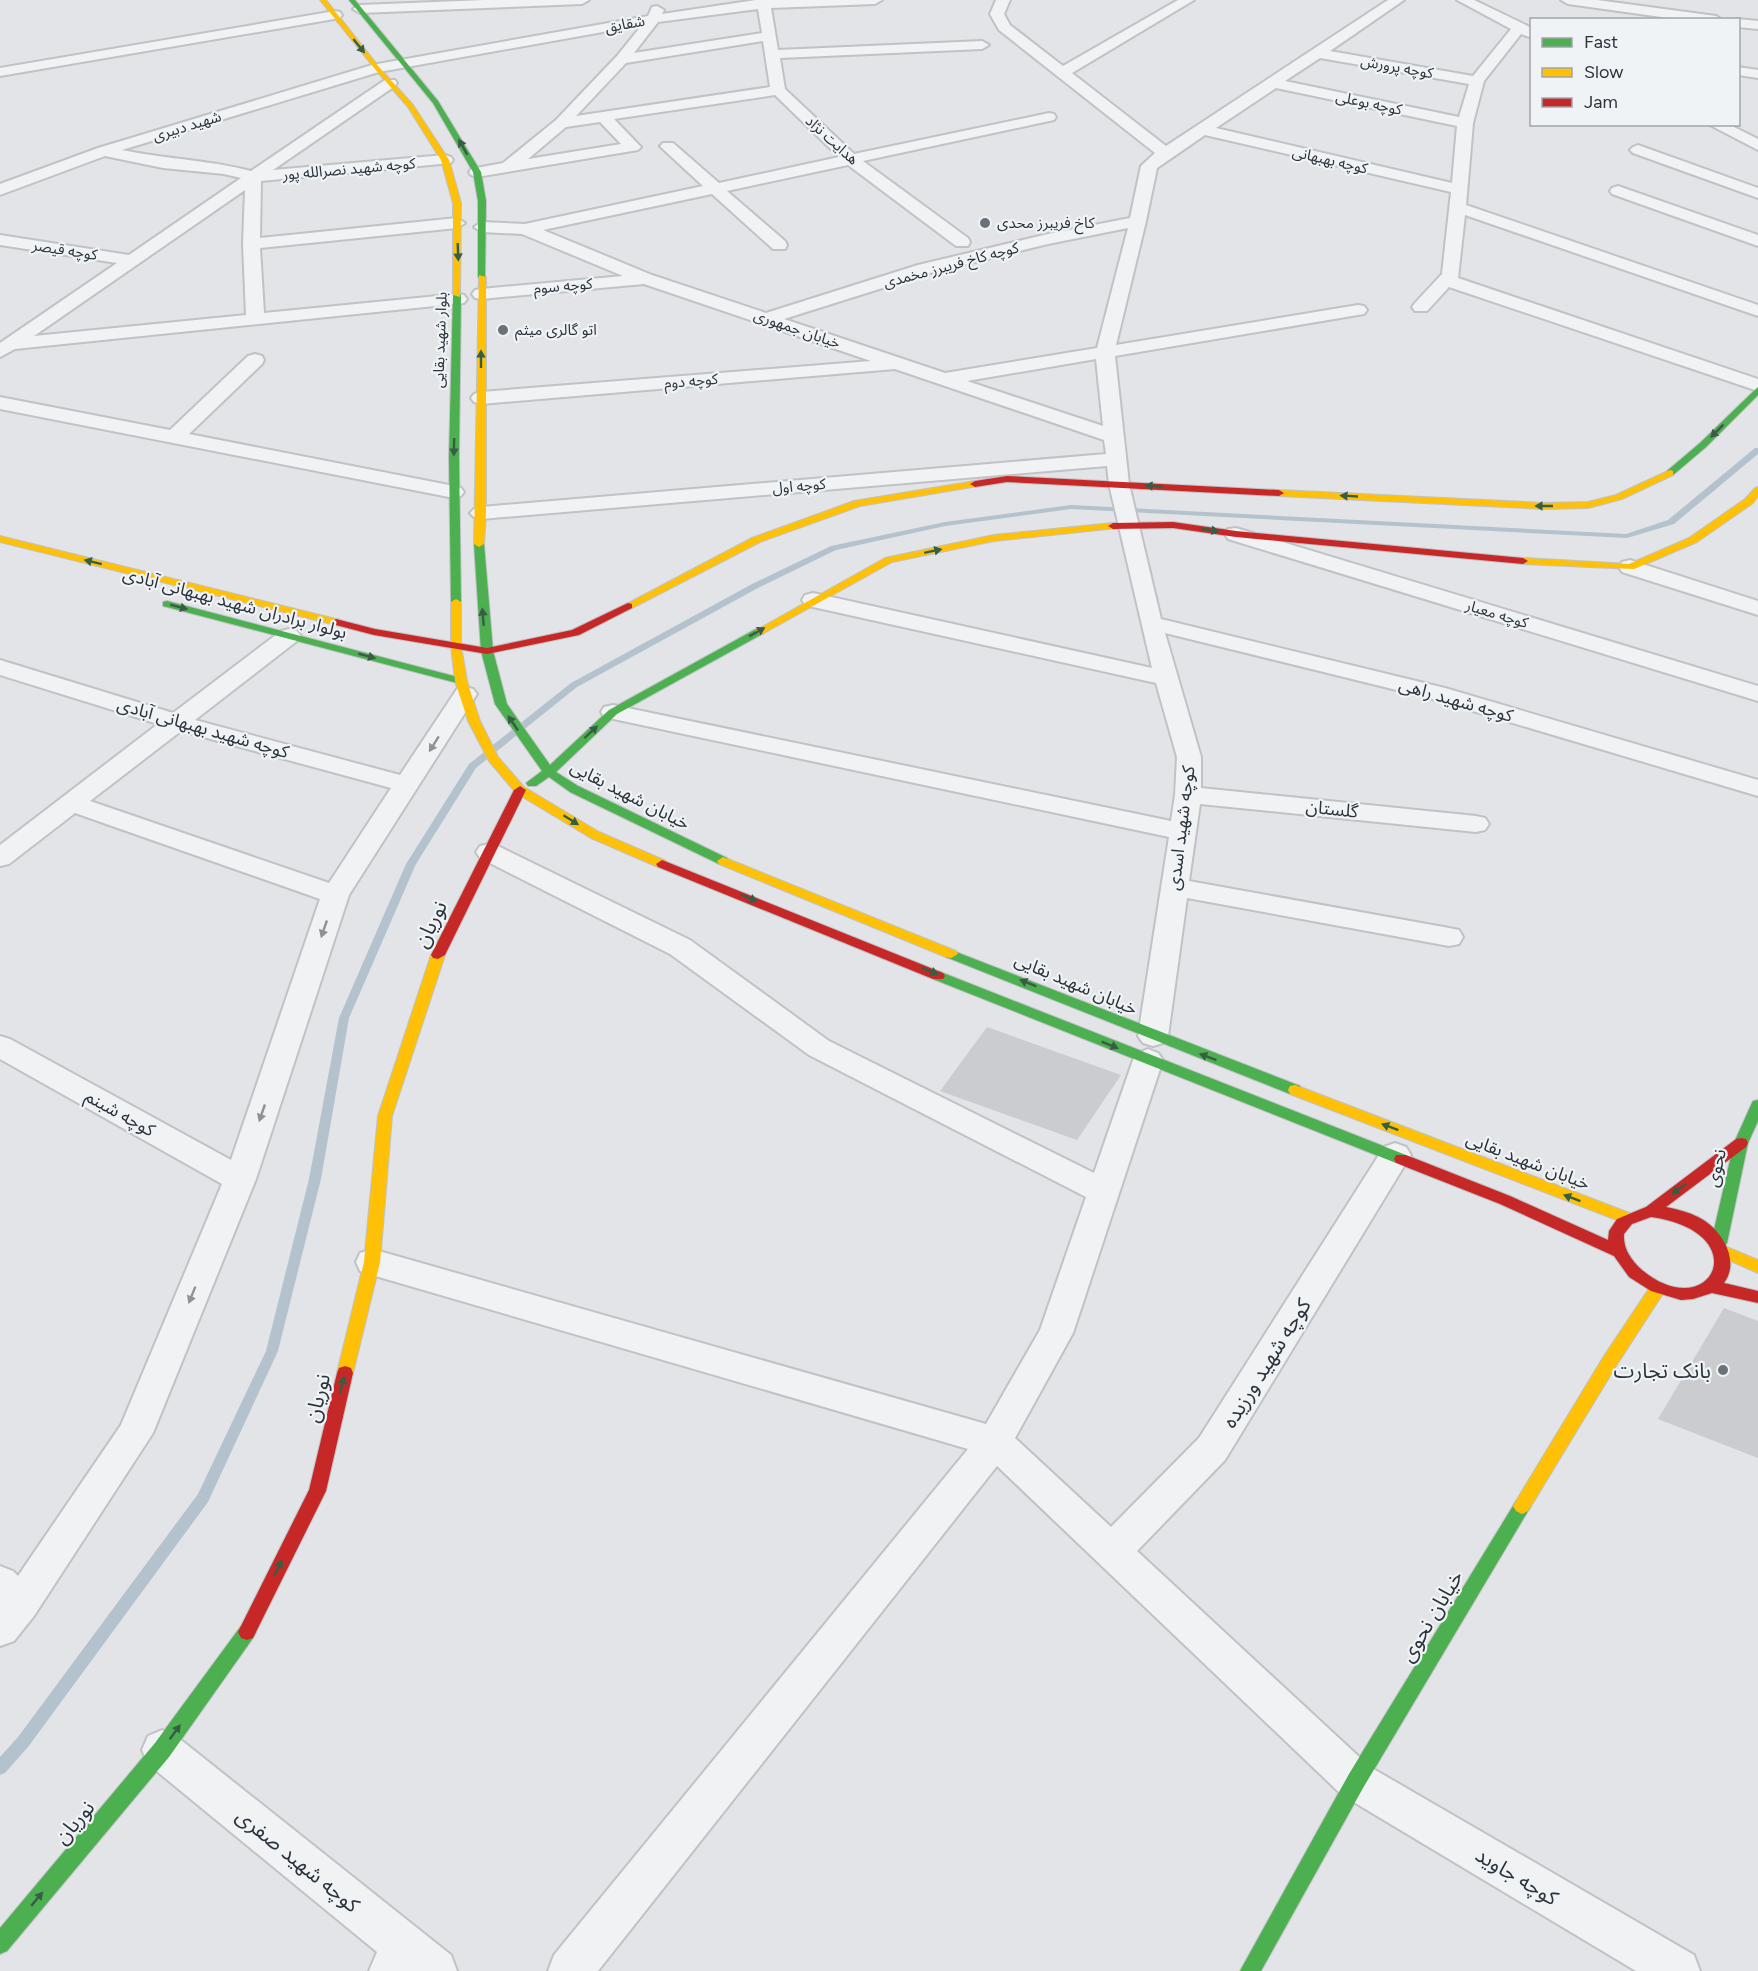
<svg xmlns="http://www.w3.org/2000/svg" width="1758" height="1971" font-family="Figtree,'Noto Sans Arabic',sans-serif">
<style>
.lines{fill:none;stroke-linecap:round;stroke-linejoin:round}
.stream{fill:#b4c2ce;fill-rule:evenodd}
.building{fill:#cacccf}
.street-casing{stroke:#c0c2c5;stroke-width:4}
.fast-casing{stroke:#c0c2c5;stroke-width:2}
.slow-casing{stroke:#c0c2c5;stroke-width:2}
.jam-casing{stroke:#c0c2c5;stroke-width:2}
.street{fill:#f1f2f3;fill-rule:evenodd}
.fast{fill:#4caf50;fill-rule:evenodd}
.slow{fill:#ffc107;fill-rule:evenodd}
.jam{fill:#c62828;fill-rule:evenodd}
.oneway{fill:#375e44}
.oneway2{fill:#8e9298}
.poi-dot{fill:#6b7178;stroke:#f0f3f5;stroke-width:2}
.labels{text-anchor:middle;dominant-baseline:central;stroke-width:4.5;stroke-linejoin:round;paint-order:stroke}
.far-street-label{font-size:15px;fill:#2b333d;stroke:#f0f3f5}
.far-poi-label{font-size:15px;fill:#2b333d;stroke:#f0f3f5;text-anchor:start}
.street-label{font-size:18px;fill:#2b333d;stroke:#f0f3f5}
.near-street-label{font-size:21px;fill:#2b333d;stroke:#f0f3f5}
.near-poi-label{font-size:21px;fill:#2b333d;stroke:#f0f3f5;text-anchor:end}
</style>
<rect width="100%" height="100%" fill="#e2e4e7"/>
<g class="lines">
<path class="stream" d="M1755,448H1758V454L1674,524L1627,538L1071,509L945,526L836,550L758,588L577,687L476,768L416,864L349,1018L321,1179L278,1351L208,1502L28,1747L5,1773L0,1775V1757L18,1737L198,1494L266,1351L309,1179L339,1018L406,864L469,764L571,683L752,584L831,546L945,522L1071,505L1626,534L1668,520Z"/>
</g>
<g class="building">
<path d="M987,1027L1121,1075L1077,1140L940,1091Z"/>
<path d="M1724,1308L1758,1321V1458L1658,1419Z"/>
</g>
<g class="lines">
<defs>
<g id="street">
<path d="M485,0H589L582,4L360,13L353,9L360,5Z"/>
<path d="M756,0H882L875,4L771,8L778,50L982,41L989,45L982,49L780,58L785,89L854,154L1049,113L1054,114L1056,117L1054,120L863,161L968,238L970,242L968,246H956L848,165L727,191L785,241L787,245L785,249H773L712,194L543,230L652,275L766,313L918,265L1048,234L1130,218L1141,166L1155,153L999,30L990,14L996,0H1010L1004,14L1010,25L1063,66L1178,0H1194L1072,73L1166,146L1388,0H1404L1330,51L1473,76L1511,29L1457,0H1474L1532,28V38L1521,34L1484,81L1473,123L1466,205L1758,305V316L1465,215L1458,278L1758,379V391L1449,287L1427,311H1415L1412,307L1415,303L1442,274L1451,192L1205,135L1157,168L1146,221L1116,345L1358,305L1364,306L1367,310L1364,314L1358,315L1115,356L1129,484L1161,619L1445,688L1758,780V796L1429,698L1165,633L1201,757V788L1476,816L1485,818L1489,824L1485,830L1476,832L1200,804L1189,881L1449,928L1459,930L1463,937L1459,944L1449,946L1187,898L1168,1036L1163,1043L1153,1046L1143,1043L1138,1036L1169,837L604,717L601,712L604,707L613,705L1171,821L1175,795L1177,757L1156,683L813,607L805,605L802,600L805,595L813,593L1152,668L1109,484L1107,466L481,519L474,517L470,513L474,509L481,507L1106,454L1104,440L895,369L481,404L474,402L471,398L474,394L481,392L871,361L644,284L481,299L475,298L472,294L475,290L481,289L623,276L522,234L482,232L474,227L482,222L525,224L703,186L663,149L660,146L663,143H673L719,183L839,157L775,95L614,119L638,144L641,147L638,150L477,177L471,175L469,172L471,169L503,163L556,120L617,56L642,25L379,72L122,150C165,159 209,160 251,171L385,80H395L397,83L395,86L273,170L445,155L451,157L453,160L451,163L261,181L260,238L457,218L465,223L457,228L260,248L264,313L458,294L464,295L467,299L464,303L15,349L0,357V343L117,263L0,245V235L129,255L241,178L224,174L163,168L105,156L0,195V184L98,148L372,65L648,16L652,7L657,6L664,10L662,14ZM758,9L762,33L634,53L658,22ZM763,41L770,87L576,116L626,63ZM1320,58L1469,84L1459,117L1285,81ZM1276,88L1457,126L1452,183L1216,128ZM600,122L621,144L528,159L566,127ZM245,190L243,244L246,315L34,336ZM1128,228L1097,348L945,373L784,319L930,273L1048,244ZM1096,359L1103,426L967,381Z"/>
<path d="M1561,0H1597L1716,16L1722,20H1683L1568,4Z"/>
<path d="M335,11L340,12L342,15L340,18L0,76V68Z"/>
<path d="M1738,19L1758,21V29L1738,27V20H1736Z"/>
<path d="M1738,67L1758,70V78L1738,75Z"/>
<path d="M1708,124H1728L1758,139V150Z"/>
<path d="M1638,145L1758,188V198L1633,153L1630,150L1633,147Z"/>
<path d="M1618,186L1758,235V246L1612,194L1610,191L1612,188Z"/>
<path d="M255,354L262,356L264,360L262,364L189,434L454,486L461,488L464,492L461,496L454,498L0,409V397L170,430L248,356Z"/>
<path d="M1236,528L1758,686V701L1228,539L1225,534L1228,529Z"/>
<path d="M1630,560L1758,601V615L1622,572L1619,567L1622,562Z"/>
<path d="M289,629L297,631L301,636L297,641L195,720L400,775L457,689L465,687L473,689L477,694L349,895L256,1179L153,1433L34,1616L14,1641L0,1646V1566L13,1571L18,1576L121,1425L222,1184L0,1059V1036L10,1039L231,1160L320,899L75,813L9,864L0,866V845L158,724L0,675V660L173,713L281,631ZM181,731L391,788L329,883L90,801Z"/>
<path d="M489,844L498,846L690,940L829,1041L1094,1173L1133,1060L1138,1053L1148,1049L1158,1053L1163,1060L1073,1333L1015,1438L1111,1527L1199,1438L1384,1147L1395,1143L1406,1147L1411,1155L1406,1163L1225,1460L1137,1551L1370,1767L1694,1955L1700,1971H1636L1342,1795L997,1466L598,1971H548L554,1955L968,1449L372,1275L360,1271L356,1262L360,1253L372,1249L986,1424L1040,1330L1086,1197L809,1055L670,954L480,858L476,852L480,846Z"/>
<path d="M162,1730L176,1736L451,1955L457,1971H369L377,1952L148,1764L142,1750L148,1736Z"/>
</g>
<g id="fast">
<path d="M349,0H355L438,101L481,172L486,201L485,279L478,277V201L473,172L433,103Z"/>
<path d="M457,292L461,295L459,457L461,602L456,605L451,602L449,457L453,295Z"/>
<path d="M1758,387V395L1706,447L1673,475H1667V471L1700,443Z"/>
<path d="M479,541L484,544L493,651L507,704L550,765L609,710L756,629H764V633L617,714L556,772L578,786L727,858L729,861L727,864H719L570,792L549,777L536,786H528L526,783L542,771L495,704L481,651L474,544Z"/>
<path d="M167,601L465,679L467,681L461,684L163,606V602Z"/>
<path d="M951,950L1300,1086L1302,1090L1300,1094H1290L946,957L944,954Z"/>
<path d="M938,971L1406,1155L1408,1159L1406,1163H1396L933,979L931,976L933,973Z"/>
<path d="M1758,1100V1121L1748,1143L1727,1243L1724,1247L1719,1249L1714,1247L1711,1243L1734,1143L1751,1105L1753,1101Z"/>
<path d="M1522,1498L1528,1501L1531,1506L1528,1511L1363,1788L1261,1971H1240L1349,1774L1516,1501Z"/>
<path d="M247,1624L253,1626L256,1632L253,1638L169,1757L7,1951L0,1954V1928L155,1743L241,1626Z"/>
</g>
<g id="slow">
<path d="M320,0H326L379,67L413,105L449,160L461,203L460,297L453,295V203L441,160L408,107L375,69Z"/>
<path d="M479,275L486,277V513L484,544L479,547L474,544Z"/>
<path d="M1670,470L1673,471V475L1622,499L1588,508L1544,509L1279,496L1274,493L1279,490L1544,503L1588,502L1616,495Z"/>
<path d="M975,481L978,482V486L860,506L760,542L632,608L628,609L623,606L752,538L854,501Z"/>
<path d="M1758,487V496L1753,503L1697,542L1634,569L1523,564L1518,561L1523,558L1629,564L1689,538L1745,499L1755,488Z"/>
<path d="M1113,523L1118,526L1117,528L994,541L892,562L764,633L760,634L755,631L885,558L994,535Z"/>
<path d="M0,536L340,620L341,622L336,625L0,542Z"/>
<path d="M456,599L461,602V646L467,681L480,721L498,757L524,787L599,832L666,861L668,864L666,867H658L591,838L516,793L489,761L468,721L455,681L451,646V602Z"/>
<path d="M723,857L956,951L958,954L951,958L946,957L719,864L717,861Z"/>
<path d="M438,951L445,955L392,1116L380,1262L353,1373L351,1378L345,1380L339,1378L337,1373L364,1262L378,1116L431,955Z"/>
<path d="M1295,1085L1632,1214L1635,1218L1632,1222L1627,1224L1622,1222L1290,1094L1288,1090L1290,1086Z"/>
<path d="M1722,1245L1758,1260V1273L1717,1255L1714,1251L1717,1247Z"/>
<path d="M1658,1282L1664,1284L1666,1288L1664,1292L1616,1366L1528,1511L1522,1514L1516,1511L1513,1506L1516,1501L1604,1356L1652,1284Z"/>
</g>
<g id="jam">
<path d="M1007,476L1279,490L1284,493L1279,496L1007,482L975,487L970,484L975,481Z"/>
<path d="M1173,522L1236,531L1523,558L1528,561L1523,564L1236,537L1173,528L1113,529L1108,526L1113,523Z"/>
<path d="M628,603L632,604V608L579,635L487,654L374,635L332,624L331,622L336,619L375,629L487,648L572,630Z"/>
<path d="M520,786L526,790L445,955L438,959L433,958L431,955L514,790Z"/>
<path d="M662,860L943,973L945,976L943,979H933L658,867L656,864Z"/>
<path d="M1741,1138L1746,1139L1748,1143L1746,1147L1666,1207C1677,1209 1688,1212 1698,1217C1721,1228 1741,1260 1724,1283L1758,1291V1303L1712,1293L1693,1299L1681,1300L1651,1291L1629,1277L1614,1256L1500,1204L1396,1163L1394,1159L1396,1155H1406L1510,1196L1608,1240L1609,1231L1617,1219L1646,1207L1736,1139ZM1651,1217C1758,1232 1711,1327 1642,1270C1631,1260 1623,1249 1624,1234L1632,1224Z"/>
<path d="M345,1366L351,1368L353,1373L326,1491L253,1638L247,1640L241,1638L238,1632L309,1490L337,1373L339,1368Z"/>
</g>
</defs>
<use href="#street" class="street-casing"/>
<use href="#fast" class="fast-casing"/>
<use href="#slow" class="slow-casing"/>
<use href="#jam" class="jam-casing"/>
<use href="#street" class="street"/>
<use href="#fast" class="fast"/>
<use href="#slow" class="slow"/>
<use href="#jam" class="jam"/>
</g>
<defs><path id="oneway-solid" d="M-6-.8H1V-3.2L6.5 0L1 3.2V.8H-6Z" transform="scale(1.5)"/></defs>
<g class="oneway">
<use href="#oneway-solid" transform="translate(359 46) rotate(51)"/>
<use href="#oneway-solid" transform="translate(463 147) rotate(-119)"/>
<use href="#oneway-solid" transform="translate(458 252) rotate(88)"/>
<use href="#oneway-solid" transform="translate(481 359) rotate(-90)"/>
<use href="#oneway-solid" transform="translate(1717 431) rotate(135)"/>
<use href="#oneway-solid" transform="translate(454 447) rotate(91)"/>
<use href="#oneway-solid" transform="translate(1154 486) rotate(-177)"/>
<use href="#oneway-solid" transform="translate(1349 496) rotate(-177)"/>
<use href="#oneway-solid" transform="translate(1544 506) rotate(-180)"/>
<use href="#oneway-solid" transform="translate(1210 530) rotate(8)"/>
<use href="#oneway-solid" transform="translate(933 551) rotate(-12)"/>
<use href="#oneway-solid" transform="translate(93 562) rotate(-166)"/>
<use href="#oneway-solid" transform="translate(179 607) rotate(15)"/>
<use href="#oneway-solid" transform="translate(483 617) rotate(-95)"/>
<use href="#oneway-solid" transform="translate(757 632) rotate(-29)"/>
<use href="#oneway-solid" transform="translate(367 656) rotate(15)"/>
<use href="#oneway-solid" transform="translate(513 723) rotate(-124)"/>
<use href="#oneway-solid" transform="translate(591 732) rotate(-43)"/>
<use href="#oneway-solid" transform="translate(571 820) rotate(32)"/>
<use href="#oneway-solid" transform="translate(749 898) rotate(22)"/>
<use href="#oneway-solid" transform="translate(930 971) rotate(22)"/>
<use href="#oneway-solid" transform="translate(1028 983) rotate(-158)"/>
<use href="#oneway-solid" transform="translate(1110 1045) rotate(22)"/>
<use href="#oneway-solid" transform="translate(1208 1057) rotate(-159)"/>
<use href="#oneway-solid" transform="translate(1390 1127) rotate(-159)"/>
<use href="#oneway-solid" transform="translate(1679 1189) rotate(143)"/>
<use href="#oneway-solid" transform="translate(1572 1198) rotate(-159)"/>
<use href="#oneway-solid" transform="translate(342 1385) rotate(-76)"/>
<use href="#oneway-solid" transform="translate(278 1568) rotate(-64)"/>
<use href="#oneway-solid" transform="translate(175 1732) rotate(-54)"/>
<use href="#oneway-solid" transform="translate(37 1899) rotate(-50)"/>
</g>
<g class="oneway2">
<use href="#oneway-solid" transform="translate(434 744) rotate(122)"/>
<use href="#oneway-solid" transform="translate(324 929) rotate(109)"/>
<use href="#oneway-solid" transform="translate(262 1113) rotate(109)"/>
<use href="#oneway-solid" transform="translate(192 1295) rotate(112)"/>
</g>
<g class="poi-dot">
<circle cx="985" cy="223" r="6"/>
<circle cx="503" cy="330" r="6"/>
<circle cx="1723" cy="1370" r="6"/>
</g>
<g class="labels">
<g class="far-street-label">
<text transform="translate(625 24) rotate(-10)">شقایق</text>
<text transform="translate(1397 67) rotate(10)">کوچه پرورش</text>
<text transform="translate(1369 103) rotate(12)">کوچه بوعلی</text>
<text transform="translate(187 126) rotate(-17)">شهید دبیری</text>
<text transform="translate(832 140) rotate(42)">هدایت نژاد</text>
<text transform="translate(1330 160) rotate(13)">کوچه بهبهانی</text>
<text transform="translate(349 169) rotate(-5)">کوچه شهید نصرالله پور</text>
<text transform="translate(65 250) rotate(9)">کوچه قیصر</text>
<text transform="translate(951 265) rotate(-15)">کوچه کاخ فریبرز مخمدی</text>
<text transform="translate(563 286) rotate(-5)">کوچه سوم</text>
<text transform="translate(797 329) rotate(19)">خیابان جمهوری</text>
<text transform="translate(440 340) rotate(-88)">بلوار شهید بقایی</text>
<text transform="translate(691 381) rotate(-5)">کوچه دوم</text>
<text transform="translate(799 486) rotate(-5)">کوچه اول</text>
<text transform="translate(1497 614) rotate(17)">کوچه معیار</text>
</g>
<g class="far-poi-label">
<text x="997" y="223">کاخ فریبرز محدی</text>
<text x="515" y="330">اتو گالری میثم</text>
</g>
<g class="street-label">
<text transform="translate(235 603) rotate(15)">بولوار برادران شهید بهبهانی آبادی</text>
<text transform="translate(1456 700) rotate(16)">کوچه شهید راهی</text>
<text transform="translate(203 728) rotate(16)">کوچه شهید بهبهانی آبادی</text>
<text transform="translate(630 795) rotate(27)">خیابان شهید بقایی</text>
<text transform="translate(1332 809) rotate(6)">گلستان</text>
<text transform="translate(1181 828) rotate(-83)">کوچه شهید اسدی</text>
<text transform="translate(1076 984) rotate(23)">خیابان شهید بقایی</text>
<text transform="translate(120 1113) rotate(29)">کوچه شبنم</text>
<text transform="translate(1528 1161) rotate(21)">خیابان شهید بقایی</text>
<text transform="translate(1716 1168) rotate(-77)">نحوی</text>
</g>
<g class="near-street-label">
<text transform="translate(430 924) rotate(-64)">نوریان</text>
<text transform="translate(1266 1363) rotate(-58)">کوچه شهید ورزیده</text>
<text transform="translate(317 1398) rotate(-76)">نوریان</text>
<text transform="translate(1431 1616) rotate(-59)">خیابان نحوی</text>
<text transform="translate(74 1822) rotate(-50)">نوریان</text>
<text transform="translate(298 1860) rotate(39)">کوچه شهید صفری</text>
<text transform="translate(1517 1876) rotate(31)">کوچه جاوید</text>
</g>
<g class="near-poi-label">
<text x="1711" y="1370">بانک تجارت</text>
</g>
</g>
<rect x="1530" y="18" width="210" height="108" fill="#f0f3f5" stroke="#a1a6ab" stroke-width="1.5"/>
<rect x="1542" y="38" width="30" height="9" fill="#4caf50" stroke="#a1a6ab" stroke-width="1.5"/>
<text x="1584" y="48" font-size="18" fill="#2b333d">Fast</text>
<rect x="1542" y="68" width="30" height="9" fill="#ffc107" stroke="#a1a6ab" stroke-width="1.5"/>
<text x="1584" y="78" font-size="18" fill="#2b333d">Slow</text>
<rect x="1542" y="98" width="30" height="9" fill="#c62828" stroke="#a1a6ab" stroke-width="1.5"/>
<text x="1584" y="108" font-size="18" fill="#2b333d">Jam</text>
</svg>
